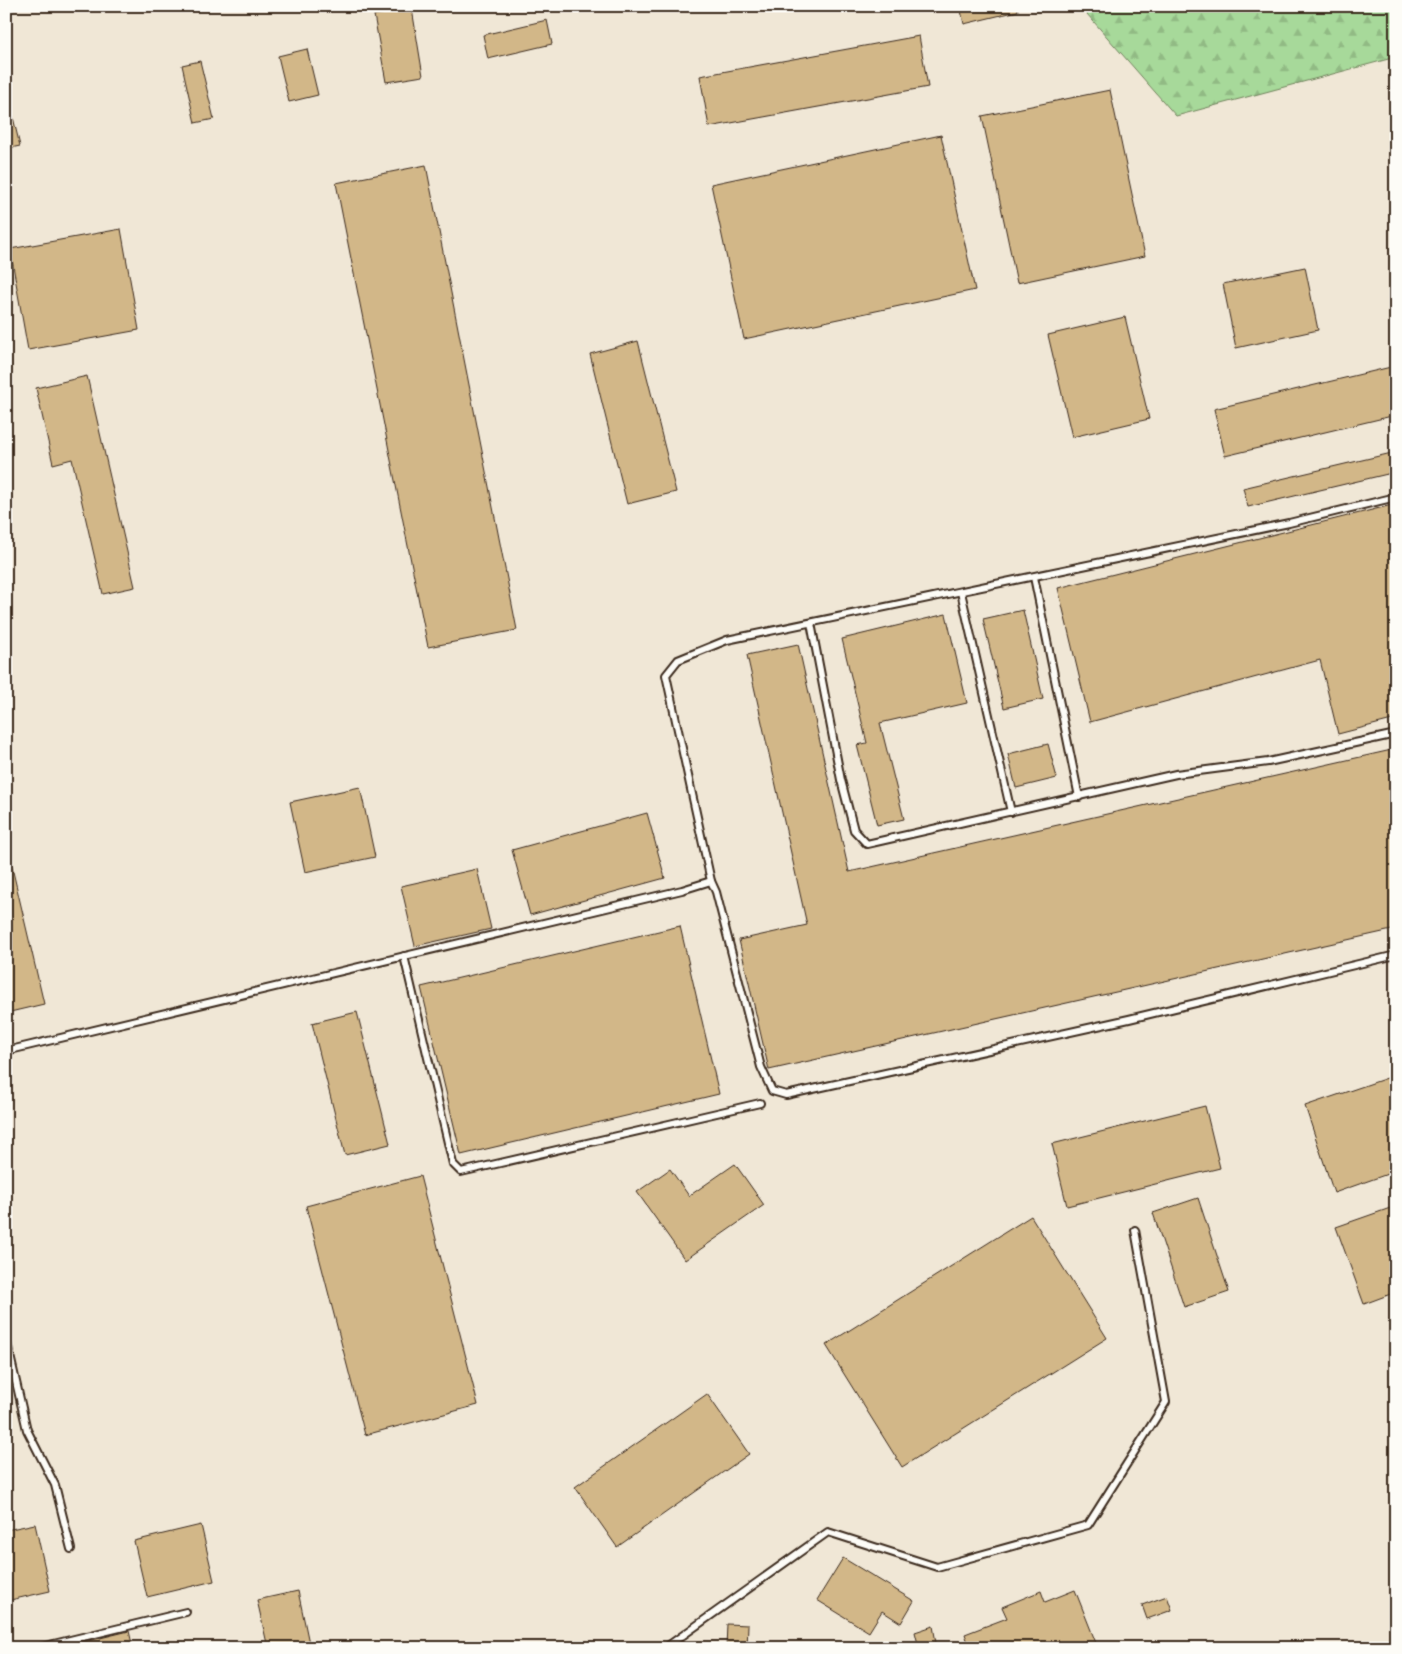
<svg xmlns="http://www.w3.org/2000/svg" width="1402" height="1654" font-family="'Playpen Sans',sans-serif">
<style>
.built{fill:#f0e7d6}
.forest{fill:url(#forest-firs);stroke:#71825c}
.building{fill:#d2b788;stroke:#3b2a1e}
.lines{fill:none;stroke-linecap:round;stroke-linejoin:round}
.service-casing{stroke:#3b2a1e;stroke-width:10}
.service{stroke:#fdfcf7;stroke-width:6}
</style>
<defs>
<pattern id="forest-firs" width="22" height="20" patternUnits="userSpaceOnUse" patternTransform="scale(1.25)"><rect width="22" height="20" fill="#a7d99a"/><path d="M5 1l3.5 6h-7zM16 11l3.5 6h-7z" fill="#91ba84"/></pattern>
</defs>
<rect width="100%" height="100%" fill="#fdfcf7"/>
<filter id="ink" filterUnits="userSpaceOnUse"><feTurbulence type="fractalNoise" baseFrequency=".02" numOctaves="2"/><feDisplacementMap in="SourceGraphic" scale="10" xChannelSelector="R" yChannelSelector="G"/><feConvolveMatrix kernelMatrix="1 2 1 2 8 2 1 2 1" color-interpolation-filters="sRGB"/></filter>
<g filter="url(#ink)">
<path class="built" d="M6,6H1080L1176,116L1396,57V1648H6Z"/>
<path class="forest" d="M1080,6H1396V57L1176,116Z"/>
<g class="building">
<path d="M960,6H1017L1018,11L964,24Z"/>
<path d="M412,9L423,76L386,82L374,15Z"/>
<path d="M547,20L552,44L488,59L483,35Z"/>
<path d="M919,36L928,87L709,127L700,76Z"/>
<path d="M307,49L318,95L289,102L278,56Z"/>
<path d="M200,61L214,119L195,123L182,65Z"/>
<path d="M1110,90L1145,256L1017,283L982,116Z"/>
<path d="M6,109H11L20,146L6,149Z"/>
<path d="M941,135L975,290L744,339L711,184Z"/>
<path d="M426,165L517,630L428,647L336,183Z"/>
<path d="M121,229L139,330L28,350L10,249Z"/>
<path d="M1305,267L1318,330L1236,348L1223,284Z"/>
<path d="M1125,317L1149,419L1072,437L1048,335Z"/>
<path d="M638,341L676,492L627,504L590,354Z"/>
<path d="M1391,367L1396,386V415L1225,456L1214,409Z"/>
<path d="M87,376L135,587L103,594L72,459L53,464L36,388Z"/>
<path d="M1396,452V472L1248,507L1243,488Z"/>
<path d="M1396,504V719L1338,734L1320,660L1090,722L1058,588Z"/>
<path d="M1023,610L1043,699L1004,708L983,619Z"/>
<path d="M946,614L967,703L880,723L904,819L877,825L857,745L867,743L842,639Z"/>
<path d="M798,644L849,872L1396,749V929L769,1070L739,940L807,925L747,655Z"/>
<path d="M1048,744L1057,778L1016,788L1008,754Z"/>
<path d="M360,787L375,857L305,872L290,802Z"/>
<path d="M647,813L665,878L530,915L512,850Z"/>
<path d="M6,863H11L44,1004L6,1013Z"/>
<path d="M477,869L491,929L415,946L401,886Z"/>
<path d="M680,926L719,1094L461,1155L421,987Z"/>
<path d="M357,1012L390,1144L345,1155L312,1023Z"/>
<path d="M1396,1075V1171L1334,1193L1305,1106Z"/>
<path d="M1205,1106L1220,1168L1067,1206L1052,1144Z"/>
<path d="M735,1164L764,1205L685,1260L637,1192L670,1169L689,1196Z"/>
<path d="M420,1176L478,1405L365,1435L306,1206Z"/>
<path d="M1198,1198L1229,1292L1184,1307L1153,1213Z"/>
<path d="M1396,1206V1292L1364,1304L1336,1227Z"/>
<path d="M1031,1216L1107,1338L902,1467L826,1345Z"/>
<path d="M707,1394L749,1454L617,1547L575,1487Z"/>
<path d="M35,1524L50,1591L6,1601V1530Z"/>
<path d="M201,1525L214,1581L147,1597L134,1541Z"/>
<path d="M843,1558L914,1601L901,1623L882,1611L869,1632L817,1600Z"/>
<path d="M1075,1590L1098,1648H970L965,1634L1007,1618L1002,1607L1041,1591L1045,1602Z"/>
<path d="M298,1591L310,1648H268L257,1600Z"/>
<path d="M1167,1596L1172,1610L1147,1619L1142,1605Z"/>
<path d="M727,1624L748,1625L747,1648H726Z"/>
<path d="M933,1626L937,1648H919L915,1632Z"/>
<path d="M129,1631L133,1648H59Z"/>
</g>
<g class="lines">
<defs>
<g id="service">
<path d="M1034,577L1079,797"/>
<path d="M961,592L1011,812"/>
<path d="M811,623L841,780L854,830L867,844L1176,774L1268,762L1396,734"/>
<path d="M711,881L666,675L678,660L727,640L1289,523L1396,497"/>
<path d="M404,956L453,1164L461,1172L760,1103"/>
<path d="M6,1051L682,890L711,881L716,892L761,1067L772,1091L786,1095L1129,1019L1396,955"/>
<path d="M6,1338L27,1430L55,1485L71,1549"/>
<path d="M37,1648L186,1612"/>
<path d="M665,1648L828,1532L937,1567L1088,1525L1166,1402L1135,1230"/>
</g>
</defs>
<use href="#service" class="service-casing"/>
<use href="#service" class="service"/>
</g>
</g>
<rect width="1402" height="1654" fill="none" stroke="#fdfcf7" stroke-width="25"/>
<rect x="12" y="12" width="1377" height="1629" fill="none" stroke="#3b2a1e" stroke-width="2" filter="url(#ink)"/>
</svg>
